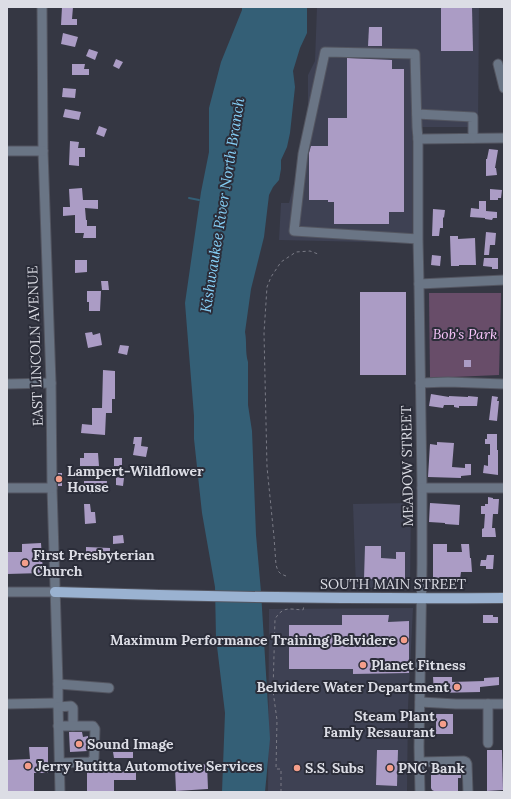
<svg xmlns="http://www.w3.org/2000/svg" width="511" height="799" font-family="Lora,serif">
<style>
.built{fill:#3e4153}
.green{fill:#684d69}
.water{fill:#345f76}
.lines{fill:none;stroke-linecap:round;stroke-linejoin:round}
.stream{stroke:#345f76;stroke-width:2}
.building{fill:#ab9cc5}
.minor-casing{stroke:#535560;stroke-width:11}
.major-casing{stroke:#535560;stroke-width:12}
.path{stroke:#7a7b86;stroke-width:1;stroke-dasharray:3 3;stroke-linecap:butt}
.minor{stroke:#6a7585;stroke-width:9}
.major{stroke:#9ab2d1;stroke-width:10}
.poi-dot{fill:#f49e8a;stroke:#2b2d39;stroke-width:1.5}
.labels{text-anchor:middle;dominant-baseline:central;stroke-width:4;stroke-linejoin:round;paint-order:stroke}
.park-label{font-size:14px;font-style:italic;fill:#f8c5fb;stroke:#2b2d39}
.street-label{font-size:14px;fill:#dcdde5;stroke:#2b2d39}
.poi-label{font-size:14px;font-weight:bold;fill:#dcdde5;stroke:#2b2d39;text-anchor:start}
.water-label{font-size:15px;font-style:italic;fill:#86cff6;stroke:#2b2d39}
</style>
<rect width="100%" height="100%" fill="#353743"/>
<g class="built">
<path d="M317,7H479L478,127H412V243L279,240L281,203H289L295,180L298,158L305,125L308,105V75L315,61Z"/>
<path d="M411,503L410,589L356,588L353,504Z"/>
<path d="M413,608L408,707L407,792L268,791L269,609Z"/>
</g>
<path class="green" d="M429,293H501L499,375L430,378Z"/>
<path class="water" d="M242,7H307V33L300,48L293,71L295,87L290,133L287,147L281,160V169L279,180L273,187L269,195L264,237L251,289L245,332C247,342 245,352 248,362V405L252,431L256,535L261,592L270,739L265,792H222L225,713L216,638L215,587L202,513L194,439V416L185,303L201,192L209,152V108L221,62L242,10Z"/>
<g class="lines">
<path class="stream" d="M189,198L199,200"/>
</g>
<g class="building">
<path d="M62,7H73L72,19H77V25H61Z"/>
<path d="M441,7H472L473,51H441Z"/>
<path d="M369,27H382V46H368Z"/>
<path d="M63,33L78,37L75,47L61,44Z"/>
<path d="M89,49L98,52L95,60L86,56Z"/>
<path d="M347,58L392,60V69H404V212H389V224H334V202H328V200H309V153L311,146H328V118H347Z"/>
<path d="M116,59L123,62L119,69L113,66Z"/>
<path d="M72,64H85L84,69H89V75H72Z"/>
<path d="M63,88L76,89L75,98L62,97Z"/>
<path d="M65,109L81,112L79,120L63,117Z"/>
<path d="M99,126L107,129L104,137L96,134Z"/>
<path d="M70,141L79,142L78,148H85V157H79V166L69,165Z"/>
<path d="M489,149L498,150L495,168H496L497,175L486,176V159H487Z"/>
<path d="M82,188L83,200H98V209L85,208L86,220H87V226H96V238H83L84,233H75V215L63,216V207H70L69,189Z"/>
<path d="M490,189L502,190L501,198H498V200H490Z"/>
<path d="M479,201H486V211L497,212V218H493L492,220L485,219V218L470,217L471,208L479,209Z"/>
<path d="M433,209L445,210L444,218L443,217V228H440L439,236H432Z"/>
<path d="M486,232L496,233L495,245H490L489,255H484Z"/>
<path d="M450,236H458V239L475,238L476,265H459V266H451Z"/>
<path d="M432,255L441,256L440,266L431,265Z"/>
<path d="M484,258H498V269H492V267L483,266Z"/>
<path d="M75,260H87V272L75,273Z"/>
<path d="M101,281H108L109,290H102Z"/>
<path d="M87,291H101L100,311H89V302H87Z"/>
<rect x="360" y="292" width="46" height="83"/>
<path d="M92,332L93,335L100,333L102,345L88,348L85,333Z"/>
<path d="M120,345L129,346L127,355L118,353Z"/>
<rect x="464" y="360" width="7" height="7"/>
<path d="M103,370L115,371V399H112V413H106L105,435L81,433L82,424L92,425V408H102Z"/>
<path d="M431,394L449,397V396L468,397V396L478,397L477,406H459V408L454,407V405H444L443,408L429,406Z"/>
<path d="M492,396L498,397L497,401H499L497,421L489,420Z"/>
<path d="M487,434H497V450H498V475L483,473L484,465L488,466V455H490V444H485V439H487Z"/>
<path d="M134,437H142L141,446L148,447L146,457L133,455L135,444H133Z"/>
<path d="M437,442L454,443L452,467L465,468V464H471V475L461,476V478L428,477L430,444L437,445Z"/>
<path d="M84,453H98L99,466H80V458H84Z"/>
<rect x="114" y="458" width="8" height="8"/>
<rect x="58" y="473" width="4" height="13"/>
<path d="M116,477L124,478L123,486L116,485Z"/>
<path d="M84,481H107L106,491H96V494H89V491H84Z"/>
<path d="M488,497L493,498V499H499L498,514H493L492,528H495L496,537H482V529L484,528L485,514H481V506H485V504H488Z"/>
<path d="M430,503L460,505L459,525L445,524V523L429,522Z"/>
<path d="M84,504H90L91,512H95L96,523L85,524Z"/>
<path d="M123,535L124,543L113,544V536Z"/>
<path d="M41,543L43,573L7,574V552H22V544Z"/>
<path d="M433,544H447V552H462L461,544H469L470,558H471L472,572H461L460,579H433Z"/>
<path d="M365,546H381V558L396,559V552H405V580L364,579Z"/>
<path d="M86,547L110,548V561L86,560Z"/>
<path d="M487,555H494L493,569H486V566H480L481,560H486Z"/>
<path d="M342,615H389L388,622L409,621V673L353,674V669H289V625H342Z"/>
<path d="M483,615H493V617H498V623H483Z"/>
<path d="M433,677H452V682L484,681V678L499,677V685L480,687V692L434,693Z"/>
<rect x="436" y="714" width="17" height="20"/>
<path d="M69,732H82L83,737L88,736V751L70,752Z"/>
<path d="M29,747H48V773H34V792H7V760L30,759Z"/>
<path d="M377,750H398L397,786L376,785Z"/>
<path d="M487,750H502L503,790L487,791Z"/>
<path d="M113,752H133V758H114Z"/>
<path d="M207,764L208,789L176,791L175,769L196,768V765Z"/>
<path d="M100,766H114V771H136V780H114V792H87V772H100Z"/>
<path d="M458,767V770H461V778H458V791H434L432,790L431,788V768Z"/>
</g>
<g class="lines">
<defs>
<g id="minor">
<path d="M42,7L43,151L51,383L52,488L58,684V703L60,792"/>
<path d="M498,64L504,88"/>
<path d="M417,114L473,117V138"/>
<path d="M418,139L504,138"/>
<path d="M7,151H43"/>
<path d="M418,239L294,231L303,154L325,52L415,54L417,127L418,139V239L419,284L422,488V564L419,747L420,792"/>
<path d="M419,284L504,280"/>
<path d="M420,383L448,382L504,384"/>
<path d="M7,384L51,383"/>
<path d="M7,488H52"/>
<path d="M422,488H504"/>
<path d="M7,592H55"/>
<path d="M58,684L109,688"/>
<path d="M420,702L456,704H504"/>
<path d="M7,704L58,703"/>
<path d="M488,704V743"/>
<path d="M58,707L71,706L73,708V726"/>
<path d="M58,726H93L95,729L94,759L90,762L59,763"/>
<path d="M420,762L464,761L466,762L467,764L468,792"/>
</g>
<path id="major" d="M55,592C205,597 354,599 504,598"/>
</defs>
<use href="#minor" class="minor-casing"/>
<use href="#major" class="major-casing"/>
<g class="path">
<path d="M286,576L281,574L278,571L276,565L274,537L267,467L264,333L267,287L271,277L281,262L296,252L310,251L318,254"/>
<path d="M281,792V769H276L277,720L273,691L275,619C283,606 289,609 303,610L304,606"/>
</g>
<use href="#minor" class="minor"/>
<use href="#major" class="major"/>
</g>
<g class="poi-dot">
<circle cx="59" cy="479" r="4"/>
<circle cx="25" cy="563" r="4"/>
<circle cx="404" cy="640" r="4"/>
<circle cx="363" cy="665" r="4"/>
<circle cx="457" cy="687" r="4"/>
<circle cx="443" cy="724" r="4"/>
<circle cx="79" cy="744" r="4"/>
<circle cx="28" cy="766" r="4"/>
<circle cx="297" cy="768" r="4"/>
<circle cx="390" cy="768" r="4"/>
</g>
<g class="labels">
<g class="park-label">
<text x="465" y="334">Bob's Park</text>
</g>
<g class="street-label">
<text transform="translate(35 346) rotate(-92)">EAST LINCOLN AVENUE</text>
<text transform="translate(407 466) rotate(-91)">MEADOW STREET</text>
<text x="393" y="584">SOUTH MAIN STREET</text>
</g>
<g class="poi-label">
<text x="67" y="471">Lampert-Wildflower<tspan x="67" dy="16">House</tspan></text>
<text x="33" y="555">First Presbyterian<tspan x="33" dy="16">Church</tspan></text>
<text x="396" y="640" text-anchor="end">Maximum Performance Training Belvidere</text>
<text x="371" y="665">Planet Fitness</text>
<text x="449" y="687" text-anchor="end">Belvidere Water Department</text>
<text x="435" y="716" text-anchor="end">Steam Plant<tspan x="435" dy="16">Famly Resaurant</tspan></text>
<text x="87" y="744">Sound Image</text>
<text x="36" y="766">Jerry Butitta Automotive Services</text>
<text x="305" y="768">S.S. Subs</text>
<text x="398" y="768">PNC Bank</text>
</g>
<g class="water-label">
<text transform="translate(222 205) rotate(-81)">Kishwaukee River North Branch</text>
</g>
</g>
<rect width="511" height="799" fill="none" stroke="#dcdde5" stroke-width="16"/>
</svg>
